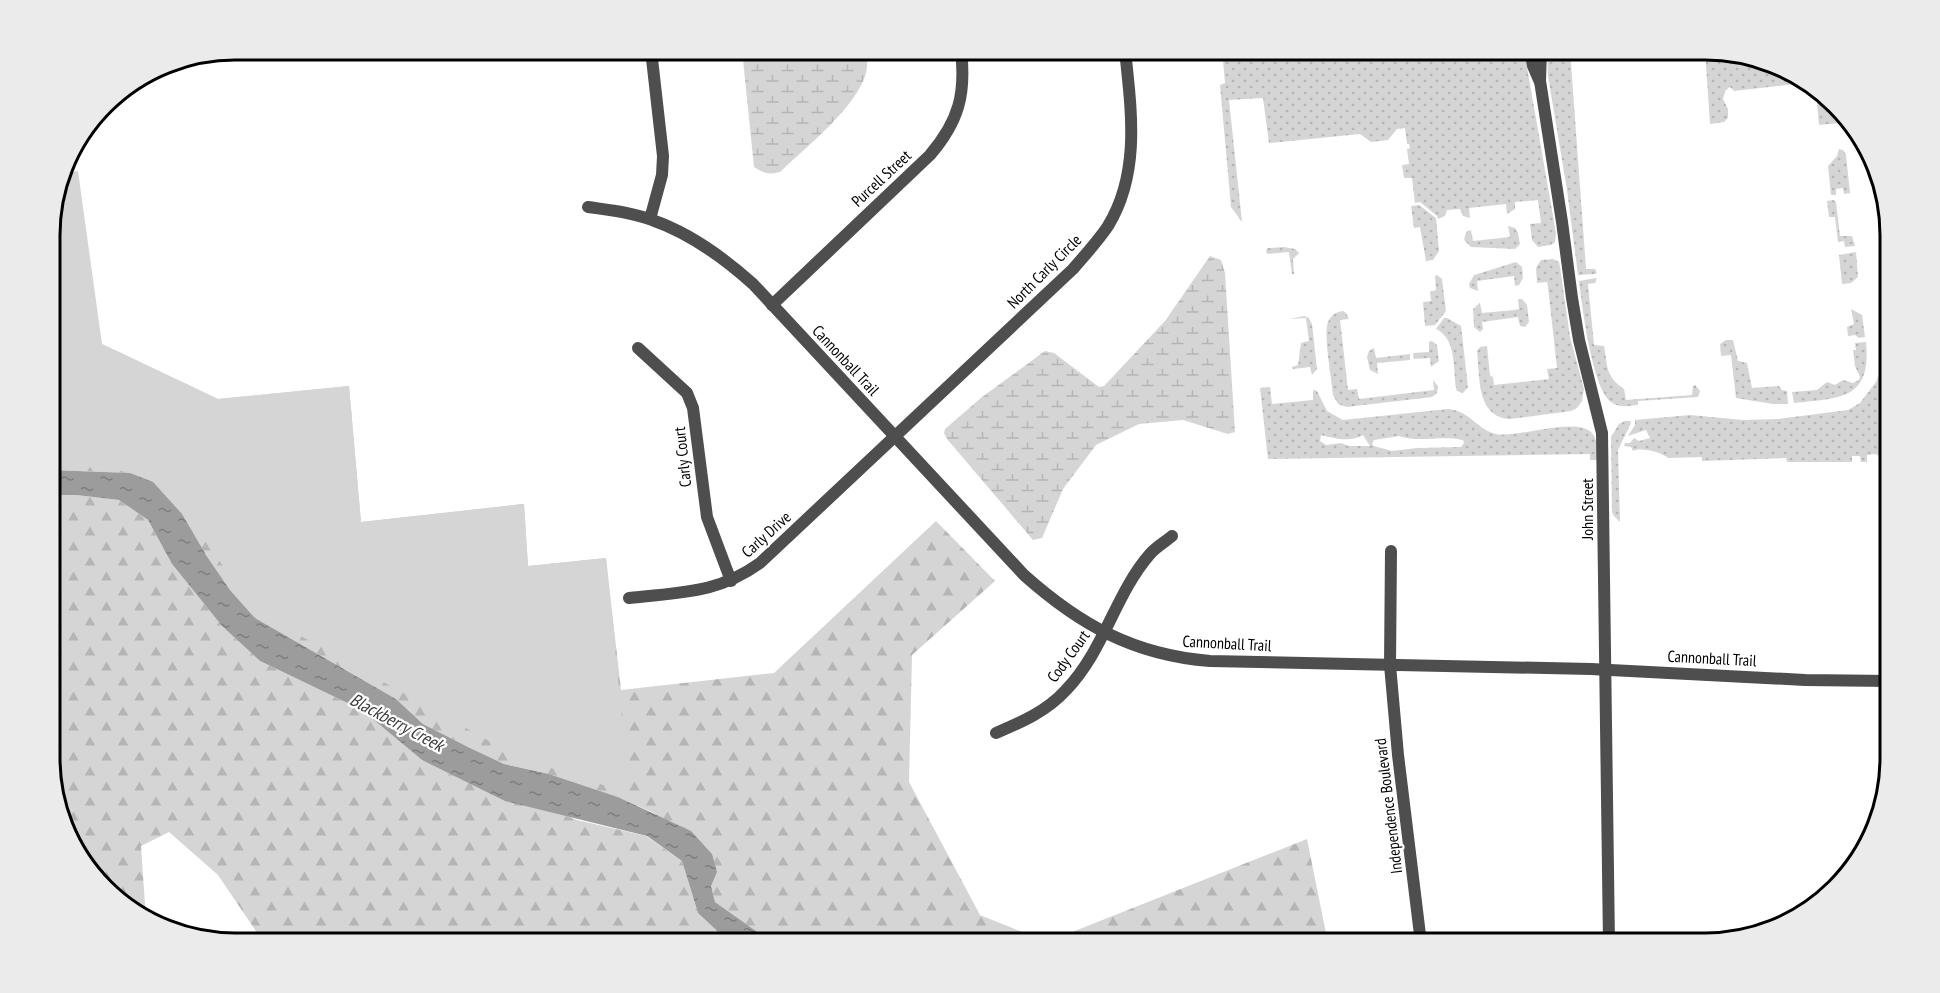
<svg xmlns="http://www.w3.org/2000/svg" width="1940" height="993" font-family="'PT Sans Narrow',sans-serif">
<style>
.grass{fill:url(#grass-dots);fill-rule:evenodd}
.forest{fill:url(#forest-firs)}
.wetland{fill:url(#wetland-marsh)}
.park{fill:#d5d5d5}
.water{fill:url(#water-ripples)}
.lines{fill:none;stroke-linecap:round;stroke-linejoin:round}
.minor{stroke:#4e4e4e;stroke-width:12}
.labels{text-anchor:middle;dominant-baseline:central;stroke-width:4.5;stroke-linejoin:round;paint-order:stroke}
.street-label{font-size:16px;fill:#000;stroke:#fff}
.water-label{font-size:18px;font-style:italic;fill:#3d3d3d;stroke:#fff}
.rim{fill:none;stroke:#000;stroke-width:3}
</style>
<defs>
<pattern id="grass-dots" width="8" height="8" patternUnits="userSpaceOnUse" patternTransform="scale(1.5)"><rect width="8" height="8" fill="#d5d5d5"/><path d="M2 2h.1M6 6h.1" fill="none" stroke="#b5b5b5" stroke-width="1.8" stroke-linecap="round"/></pattern>
<pattern id="forest-firs" width="22" height="20" patternUnits="userSpaceOnUse" patternTransform="scale(1.5)"><rect width="22" height="20" fill="#d5d5d5"/><path d="M5 1l3.5 6h-7zM16 11l3.5 6h-7z" fill="#b5b5b5"/></pattern>
<pattern id="wetland-marsh" width="20" height="14" patternUnits="userSpaceOnUse" patternTransform="scale(1.5)"><rect width="20" height="14" fill="#d5d5d5"/><path d="M1 5h8M5 5V1M11 12h8M15 12V8" fill="none" stroke="#b5b5b5"/></pattern>
<pattern id="water-ripples" width="26" height="14" patternUnits="userSpaceOnUse" patternTransform="scale(1.5)"><rect width="26" height="14" fill="#9c9c9c"/><path d="M2 4q2-2 4 0t4 0M15 11q2-2 4 0t4 0" fill="none" stroke="#7d7d7d"/></pattern>
</defs>
<rect width="100%" height="100%" fill="#fff"/>
<g class="grass">
<path d="M1222,50H1524L1556,233L1555,242L1551,245L1538,247L1532,240L1530,224L1541,223L1538,200L1515,202V209L1507,214L1506,204L1469,208L1470,218L1463,216L1460,209L1447,210L1445,216L1438,219L1437,216L1420,202L1415,203L1412,178H1404L1402,165L1409,164L1407,149L1410,148L1409,144H1407L1405,128L1397,129L1388,140L1371,142L1360,134L1269,143L1263,98L1229,100L1242,222L1231,207L1220,85L1225,83Z"/>
<path d="M1547,50H1570L1586,269H1595L1597,273L1595,274L1578,275L1567,190L1548,76Z"/>
<path d="M1705,50L1787,68L1804,83L1734,91L1730,87L1725,91L1723,99L1728,109V118L1724,122L1710,124Z"/>
<path d="M1816,92L1841,113L1842,119L1840,123L1819,125Z"/>
<path d="M1839,149L1843,150L1846,155L1850,193L1844,194L1843,188L1836,189V195H1831L1828,166L1837,156Z"/>
<path d="M1834,200L1836,202L1840,236H1852L1855,246L1845,247L1844,241L1838,242L1835,217H1829L1827,201Z"/>
<path d="M1419,205L1436,218L1439,251L1433,260L1426,261L1420,227L1414,228L1411,206Z"/>
<path d="M1508,226L1515,228L1518,233L1520,244L1515,249L1471,247L1464,240L1466,232L1471,230L1473,241L1510,237Z"/>
<path d="M1284,247L1295,249L1299,253L1293,259L1294,274H1292L1289,252L1267,254L1266,250L1268,248Z"/>
<path d="M1856,252L1858,277L1851,283L1842,284L1839,255Z"/>
<path d="M1553,259L1559,262L1560,267L1570,337L1584,389L1582,401L1577,408L1571,411L1510,419C1476,417 1480,376 1477,351L1480,347L1487,346L1490,376L1493,377L1494,385L1549,379L1547,369L1557,368L1548,287L1547,282L1537,283L1536,268L1541,260Z"/>
<path d="M1516,262L1522,267L1523,278L1519,285L1515,286L1514,276L1477,281L1478,291L1470,288L1469,284L1474,275Z"/>
<path d="M1437,275L1442,279L1446,311L1435,325L1425,326L1423,302L1431,301L1430,292L1436,290L1435,276Z"/>
<path d="M1597,278L1595,283L1588,284L1594,345L1604,346C1608,367 1605,376 1624,389L1626,400L1692,395L1693,386L1695,385L1700,391L1698,397L1638,401V405C1628,406 1618,408 1611,402C1592,388 1582,305 1579,281Z"/>
<path d="M1518,299H1522L1527,305L1529,322L1525,327L1520,326L1518,317L1482,322L1483,329L1480,332L1474,327L1473,309L1480,303L1482,313L1514,310L1519,309Z"/>
<path d="M1851,309L1862,315L1865,337L1859,338L1855,335L1848,336L1847,327L1854,324Z"/>
<path d="M1343,311L1346,313L1349,319L1340,320L1348,390L1357,389L1359,399L1434,390L1433,380L1438,386L1437,393L1432,397L1347,407L1338,404L1333,395C1332,380 1323,334 1328,322C1331,315 1336,312 1343,311Z"/>
<path d="M1304,316L1309,318L1312,324L1317,369L1312,375L1310,367L1293,369L1292,367L1298,365L1301,343L1309,341L1306,318L1290,319Z"/>
<path d="M1444,318H1447L1461,326L1468,387L1463,393L1457,391L1456,388C1453,369 1457,339 1436,329Z"/>
<path d="M1889,325L1890,437L1886,439L1890,440V457L1887,459L1875,454L1867,455V462H1861L1860,456H1852V462H1787L1786,458L1702,461V457L1668,458C1661,452 1641,447 1633,451L1631,447L1624,446L1625,443H1630L1634,438L1639,441L1650,438L1646,430L1628,436L1635,425V420L1690,415L1743,420L1778,419L1848,410L1860,403L1876,382L1881,369L1883,335Z"/>
<path d="M1726,340H1733L1738,361L1747,363L1752,388L1779,386L1782,390L1787,391L1788,404H1773L1736,398L1731,355L1721,356L1720,344Z"/>
<path d="M1432,341L1437,345L1439,361L1431,367L1430,358L1414,359L1413,353L1429,352V342Z"/>
<path d="M1866,342C1872,400 1840,398 1794,403L1792,392L1817,390L1827,382L1835,385L1843,380L1853,383L1859,380L1860,377L1855,366L1853,350H1856L1855,343Z"/>
<path d="M1374,348L1376,358L1410,354V360L1377,363L1378,374L1370,370L1367,357L1369,351Z"/>
<path d="M1270,387L1272,404L1313,400V390L1317,391L1327,411L1343,420L1448,409C1471,411 1477,430 1496,434C1520,438 1576,416 1592,433C1598,440 1597,451 1597,460H1590V454L1268,459L1260,388ZM1321,435C1333,438 1351,443 1363,435L1370,446H1349L1341,443L1326,445L1320,441ZM1399,436C1419,443 1442,435 1463,440L1464,443L1461,447L1417,448L1392,451L1374,446L1372,444L1374,440Z"/>
<path d="M1625,421H1630L1631,423L1618,450L1620,522L1614,516L1612,512L1611,437L1619,424Z"/>
</g>
<g class="forest">
<path d="M65,341L102,344L218,399L349,386L361,522L524,504L528,566L606,558L621,690L774,673L936,521L995,581L912,655L909,782L980,915L1047,942L1307,839L1328,943H804L792,939L760,935L715,902L711,886L654,813L618,797L549,774L504,764L468,747L423,724L396,699L255,618L230,590L206,555L130,473L50,470V382Z"/>
<path d="M51,495H76L119,500L148,520L172,564L222,626L260,661L362,710L422,760L577,820L646,836L682,861L698,913L730,943H264L218,875L169,832L141,846L146,919L88,871L51,783Z"/>
</g>
<g class="wetland">
<path d="M742,50H866C867,58 868,65 866,73C857,107 806,147 780,172C769,175 763,173 754,167Z"/>
<path d="M1210,256L1221,260L1225,273L1235,432L1228,434L1183,420L1139,424L1096,445L1063,489L1042,538L1033,540L947,439L944,433L945,429L982,397L1045,351L1054,353L1099,387L1104,386L1165,321Z"/>
</g>
<path class="park" d="M78,171L102,344L218,399L349,386L361,522L524,504L528,566L606,558L629,789L606,786L518,757L290,630L247,600L175,498L114,467H50V222L63,173Z"/>
<path class="water" d="M50,470L130,473L153,482L182,514L206,555L230,590L255,618L396,699L423,724L468,747L504,764L549,774L618,797L691,831L712,854L717,872L711,886L715,902L760,934L792,939L804,943H730L698,913L682,861L647,836L505,801L422,760L362,710L260,661L222,626L172,564L148,520L119,500L76,495H51Z"/>
<g class="lines">
<g class="minor">
<path d="M1530,50L1533,66L1539,80"/>
<path d="M1541,50L1540,81L1562,222L1572,298L1579,340L1602,433L1609,943"/>
<path d="M588,207C609,210 631,212 652,220C690,233 724,258 753,284L1024,575C1080,625 1134,655 1210,661L1591,669L1805,680L1890,681"/>
<path d="M650,219L662,175L663,156L651,50"/>
<path d="M772,305L930,155C959,121 966,94 961,50"/>
<path d="M638,348L687,393L693,408L707,517L731,581"/>
<path d="M1391,551L1390,665L1398,755L1421,943"/>
<path d="M629,598C680,592 717,594 760,563L1073,269C1085,255 1098,241 1108,226C1141,172 1131,109 1125,50"/>
<path d="M996,733C1022,722 1047,711 1066,690C1104,651 1115,594 1150,554C1156,547 1165,542 1172,536"/>
</g>
</g>
<g class="labels">
<g class="street-label">
<text transform="translate(881 178) rotate(-43)">Purcell Street</text>
<text transform="translate(1044 271) rotate(-45)">North Carly Circle</text>
<text transform="translate(846 360) rotate(47)">Cannonball Trail</text>
<text transform="translate(682 457) rotate(-96)">Carly Court</text>
<text transform="translate(1587 509) rotate(-90)">John Street</text>
<text transform="translate(766 534) rotate(-42)">Carly Drive</text>
<text transform="translate(1227 643) rotate(3)">Cannonball Trail</text>
<text transform="translate(1068 656) rotate(-54)">Cody Court</text>
<text transform="translate(1712 658) rotate(3)">Cannonball Trail</text>
<text transform="translate(1388 806) rotate(-97)">Independence Boulevard</text>
</g>
<g class="water-label">
<text transform="translate(397 722) rotate(28)">Blackberry Creek</text>
</g>
</g>
<path d="M0 0H1940V993H0ZM235 60H1705A175 175 0 0 1 1880 235V758A175 175 0 0 1 1705 933H235A175 175 0 0 1 60 758V235A175 175 0 0 1 235 60Z" fill="#ebebeb" fill-rule="evenodd"/>
<path class="rim" d="M235 60H1705A175 175 0 0 1 1880 235V758A175 175 0 0 1 1705 933H235A175 175 0 0 1 60 758V235A175 175 0 0 1 235 60Z"/>
</svg>
